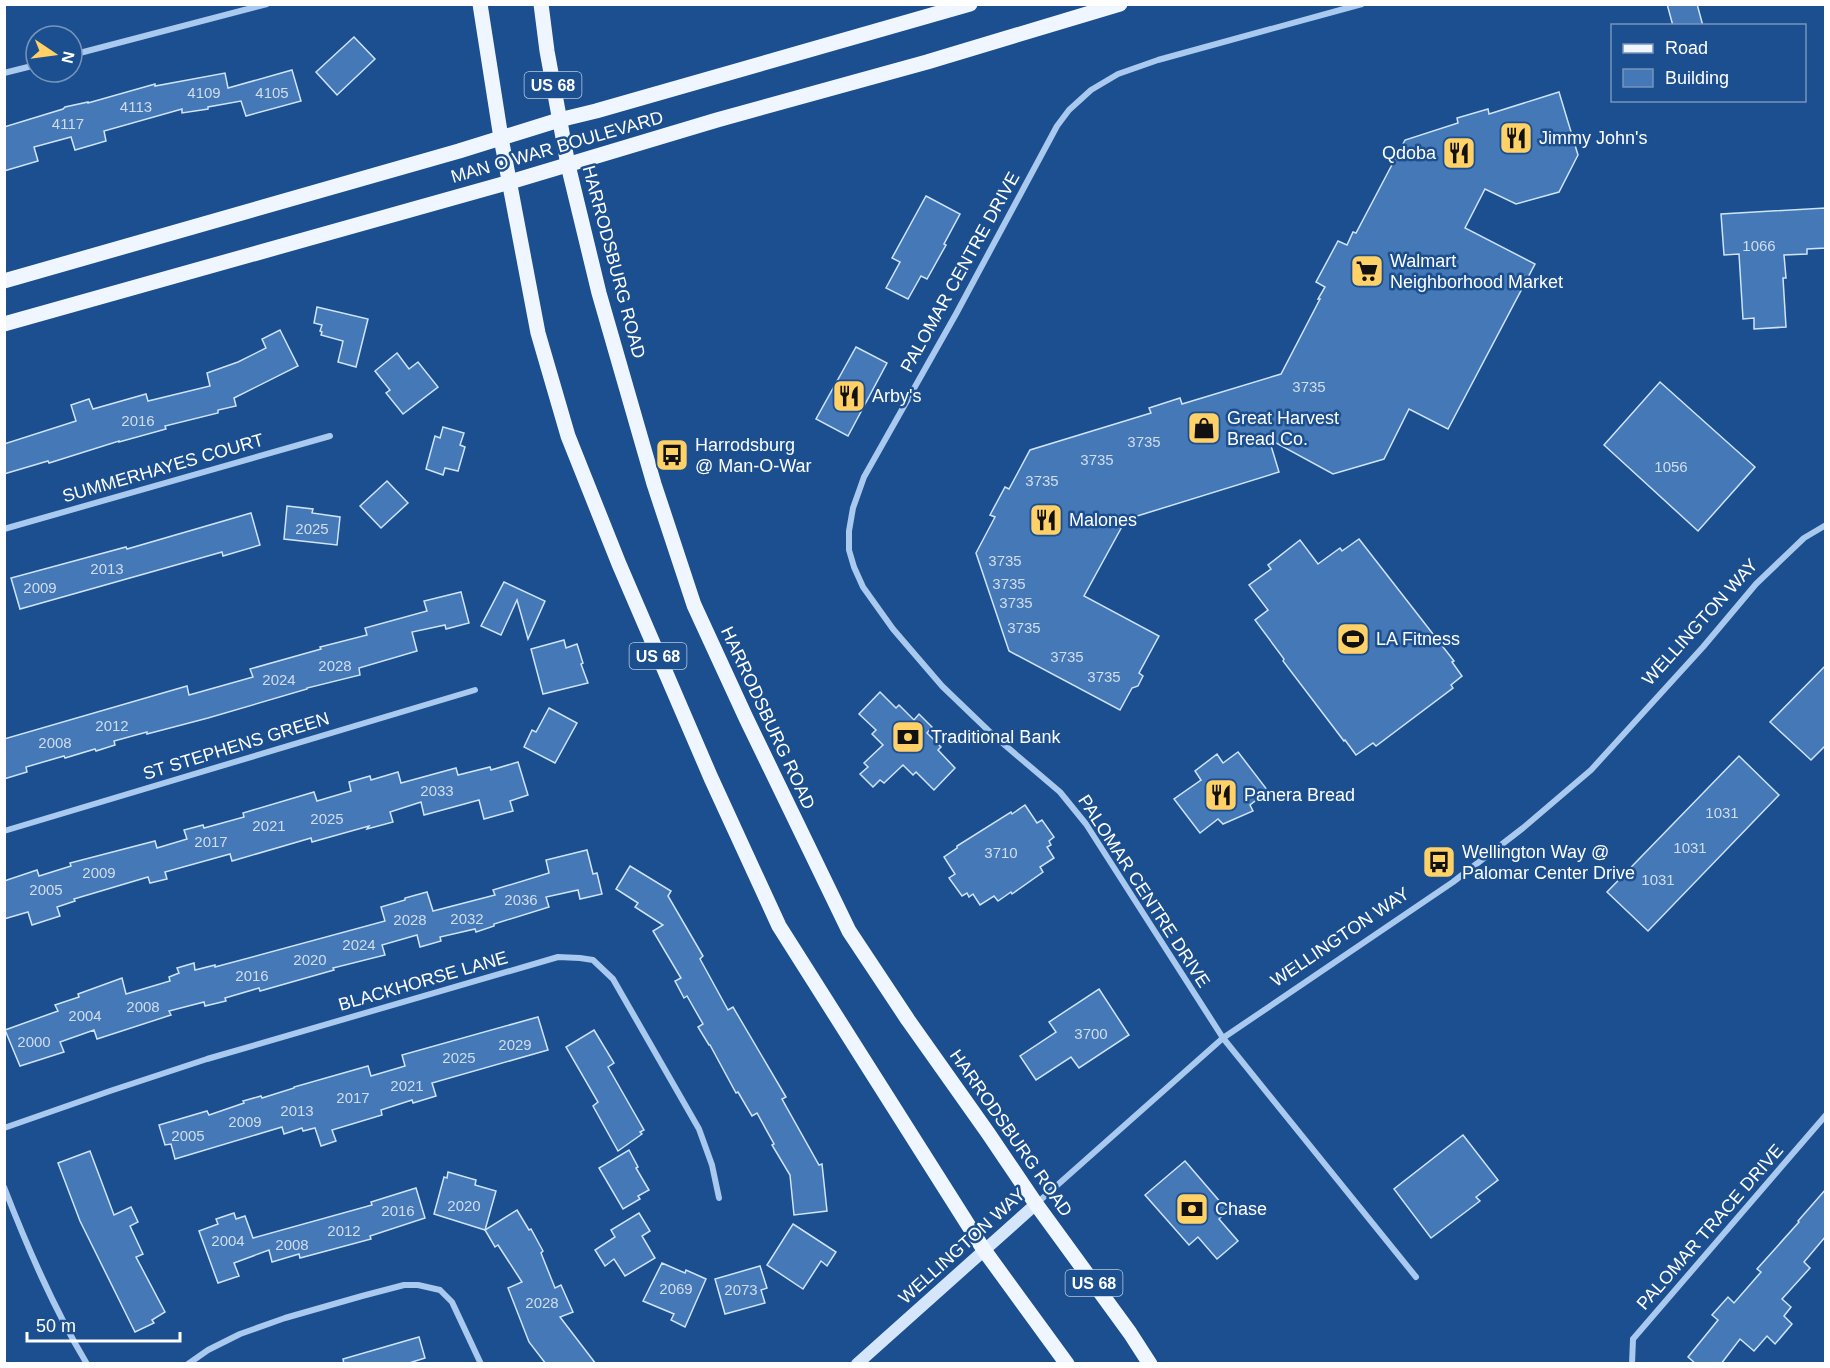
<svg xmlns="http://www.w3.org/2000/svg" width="1830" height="1368" font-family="Arial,sans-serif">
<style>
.building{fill:#4478b7;stroke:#cfe3fa;stroke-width:1.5}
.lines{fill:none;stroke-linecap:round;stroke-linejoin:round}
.street{stroke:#a9c9ee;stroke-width:6}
.secondary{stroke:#d6e6fa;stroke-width:12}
.primary{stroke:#f0f6ff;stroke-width:15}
.labels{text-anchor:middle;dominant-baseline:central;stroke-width:5;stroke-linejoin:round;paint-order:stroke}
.number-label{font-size:15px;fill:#d0dded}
.shield{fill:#1b4f8f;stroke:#bbcadd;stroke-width:1.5}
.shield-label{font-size:16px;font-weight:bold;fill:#fff}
.poi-label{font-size:18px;fill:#fff;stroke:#1b4f8f;text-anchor:start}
.street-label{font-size:18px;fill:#fff;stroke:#1b4f8f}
</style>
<rect width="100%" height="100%" fill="#1b4f8f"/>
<g class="building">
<path d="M1667,4H1697L1703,26H1673Z"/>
<path d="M354,37L375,59L337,95L316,72Z"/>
<path d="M292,70L301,101L246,116L241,101L208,107V109L182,113V109L104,131L106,141L75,150L71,137L34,147L38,161L4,171V127L63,109L65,107L88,102V103L155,84V86L225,73L228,88Z"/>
<path d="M1559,92L1578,155L1559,192L1516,204L1485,189L1465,228L1535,264L1448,429L1409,409L1384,459L1333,474L1269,439L1279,472L1134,517L1124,523L1084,596L1159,636L1139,673L1143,676L1138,686L1132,688L1120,710L1009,651L976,553L995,517L990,515L1005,487L1009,489L1030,450L1151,413L1149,408L1180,398L1182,404L1281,374L1320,299H1318L1325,287L1316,282L1338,241L1347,245L1353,232L1356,233L1405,140L1458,123L1457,118L1488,109L1489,114Z"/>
<path d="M926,196L960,214L944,244L946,245L927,279L921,276L908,299L886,288L900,262L892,258Z"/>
<path d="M1825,208L1826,248L1807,249V254L1784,255L1786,278H1783L1786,327L1754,329V318L1743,319L1739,254L1724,255L1721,214Z"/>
<path d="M317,307L368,319L356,367L338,362L343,341L321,335L322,332L320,331L322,325L314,323Z"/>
<path d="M280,330L298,366L234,398L236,406L218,410V413L165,426L166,429L119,442V441L49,463L48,461L4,474V444L76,421L71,405L89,399L93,409L146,394L148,401L210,386L207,373L238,362L266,348L262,339Z"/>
<path d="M856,347L887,363L848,436L816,419Z"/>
<path d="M397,353L409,369L418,362L438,387L403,414L386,393L390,390L375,371Z"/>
<path d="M1660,382L1755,467L1698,531L1604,445Z"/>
<path d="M443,427L464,433L460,445L465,447L458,471L445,468L443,475L426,469L435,436L440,438Z"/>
<path d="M387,481L408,503L381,528L360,506Z"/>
<path d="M287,506L313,509L312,513L340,517L337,545L284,539Z"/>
<path d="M251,513L260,545L223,556L222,552L20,609L11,578L126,547L127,549Z"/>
<path d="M1359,539L1454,661L1452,662L1462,676L1451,685L1453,688L1376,746L1373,743L1356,755L1345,740L1344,741L1283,661L1284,659L1255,620L1268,610L1249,585L1271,569L1268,565L1300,540L1318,564L1340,548L1342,551Z"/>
<path d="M504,582L545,601L528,639L517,600L501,635L481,626Z"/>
<path d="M461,592L469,623L446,629L445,625L412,632L417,651L359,668L360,675L307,688V689L208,718L147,734V732L114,741L115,745L96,751L95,749L65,758L64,756L26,767L27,772L4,779V739L187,686L189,695L253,677L250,669L321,649L320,647L367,635L365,628L427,611L424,601Z"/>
<path d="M564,640L566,648L577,644L583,663L581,664L588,683L543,694L531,649Z"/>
<path d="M1826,665V745L1811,760L1770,722Z"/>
<path d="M880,692L896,708L899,705L914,720L919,714L932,727L927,733L941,747L938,750L955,768L934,790L916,772L913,775L903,765L884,783L880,780L873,787L860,774L868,767L864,763L883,745L872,734L876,730L859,714Z"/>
<path d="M549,708L577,723L555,763L524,747L532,730L536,732Z"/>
<path d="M1238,752L1268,791L1250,805L1253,811L1223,824L1218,819L1200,833L1174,799L1201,780L1195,771L1217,754L1223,763Z"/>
<path d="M1739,756L1779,795L1648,931L1607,892Z"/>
<path d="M518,762L528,795L510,801L513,811L484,819L479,800L424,815L421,802L390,812L393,822L367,829L369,826L312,842L311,838L232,861L230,854L165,872L167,879L150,883L148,877L74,899L75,901L57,907L60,916L32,925L28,912L4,919V881L37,870L39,876L71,866L70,863L155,841L157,848L187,839L184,830L203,825L204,828L244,817L243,813L314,792L317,801L351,791L349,782L370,776L371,780L398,772L401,783L456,768L458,775L490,767L491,770Z"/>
<path d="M1025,805L1037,823L1042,820L1054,837L1049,841L1051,845L1047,847L1054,858L1040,867L1043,872L1012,894L1011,892L998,901L994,896L980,905L973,894L969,897L967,893L962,896L949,878L955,874L944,857L957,848V846L1011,812L1012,814Z"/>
<path d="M587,850L593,874L597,873L602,894L580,899L578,890L546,897L549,907L494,924V926L476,932L475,929L440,937L441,941L420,947L417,935L382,945L385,955L333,968L334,970L260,991L259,988L225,998L226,1001L205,1006L204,1002L169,1011L171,1015L97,1039L94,1030L60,1042L64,1052L20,1066L5,1030L58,1011L55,1005L79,997L78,994L122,978L126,994L170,981L169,977L179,973L177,968L194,963L195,970L215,965V967L385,921L381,907L405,900V898L427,892L433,911L495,895L493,890L549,873L546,860Z"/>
<path d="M630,866L671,891L668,896L703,956L700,959L728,1010L733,1007L786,1097L782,1099L819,1165L822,1164L827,1211L794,1215L790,1175L772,1145L774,1144L757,1113L752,1116L738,1092L736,1093L710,1045H709L698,1027L703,1024L687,996L684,998L675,981L681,978L653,931L663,925L635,907L638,903L616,889Z"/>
<path d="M1099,989L1129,1035L1079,1068L1071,1057L1036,1080L1020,1056L1056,1032L1049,1022Z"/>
<path d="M538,1017L548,1050L432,1083L436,1096L413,1103L412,1100L381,1110L382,1115L332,1130L336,1141L321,1146L315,1128L303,1131L302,1128L284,1134L282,1127L175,1159L171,1144L165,1145L159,1125L207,1111L209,1115L244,1103L243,1101L261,1096L262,1098L294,1088V1087L368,1066L371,1076L405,1066L402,1055Z"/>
<path d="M594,1030L614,1063L608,1067L644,1130L640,1132L642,1134L618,1151L593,1106L598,1102L566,1047Z"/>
<path d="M1463,1135L1498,1180L1476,1197L1480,1201L1431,1238L1394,1189Z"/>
<path d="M629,1150L638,1167L636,1168L649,1190L638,1196L640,1199L623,1209L599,1168Z"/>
<path d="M90,1151L114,1215L131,1207L138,1222L130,1226L143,1254L136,1257L165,1312L152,1320L154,1323L135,1332L80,1221L58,1163Z"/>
<path d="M1185,1161L1228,1211L1219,1219L1238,1241L1217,1259L1198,1237L1189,1245L1145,1195Z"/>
<path d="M448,1172L476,1180L475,1185L496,1191L485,1230L434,1214L444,1177L447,1178Z"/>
<path d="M416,1188L425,1218L370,1236L371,1239L300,1258L299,1254L272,1262L269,1250L234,1263L239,1276L218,1283L199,1231L218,1224L216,1219L234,1213L236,1219L245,1216L253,1238L372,1205L371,1202Z"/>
<path d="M1826,1189V1236L1804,1262L1810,1268L1782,1299L1791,1307L1784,1316L1792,1324L1775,1344L1767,1336L1754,1351L1740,1339L1721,1364H1696L1688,1357L1718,1320L1712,1315L1728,1297L1734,1303L1761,1272L1757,1269L1799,1222L1798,1221Z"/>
<path d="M517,1210L529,1230L531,1229L543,1251L541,1253L555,1288L561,1285L573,1312L560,1317L596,1364H546L529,1342L508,1288L522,1282L498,1245L495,1247L485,1230Z"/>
<path d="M639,1213L650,1231L642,1236L655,1258L625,1276L614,1259L605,1266L595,1250L615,1237L611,1230Z"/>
<path d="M793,1224L836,1252L827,1266L821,1261L803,1289L767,1265Z"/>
<path d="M662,1263L685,1273L686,1270L706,1279L685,1327L671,1320L674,1314L643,1301Z"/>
<path d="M760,1266L767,1288L761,1290L765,1303L725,1314L715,1279Z"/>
<path d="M419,1337L425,1358L406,1364H344L343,1359Z"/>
</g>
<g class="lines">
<g class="street">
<path d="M1362,4L1158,60L1118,74L1091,90L1069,110L1057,126L956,314L864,477L853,508L849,531V550L854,567L863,587L893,629L942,686L993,735L1060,792L1086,824L1223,1038L1416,1277"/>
<path d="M72,55L267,4"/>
<path d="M4,73L36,65"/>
<path d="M4,529L330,436"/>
<path d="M4,831L475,690"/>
<path d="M4,1128L110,1091L207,1059L558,957L580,958L593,960L613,979L699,1129L712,1165L719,1198"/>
<path d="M4,1187C28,1249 53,1307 87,1364"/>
<path d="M1036,1204L1223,1038L1453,882L1523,828L1591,770L1703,647L1756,584L1804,538L1826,525"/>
<path d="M188,1364L208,1350L240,1334L285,1318L362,1296L404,1285H418L440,1290L452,1302L481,1364"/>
<path d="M1632,1364L1633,1339L1826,1115"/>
</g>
<path class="secondary" d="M857,1364L1036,1204"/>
<g class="primary">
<path d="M480,4L501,138L538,333L568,436L619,564L711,778L779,926L984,1250L1067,1364"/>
<path d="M541,4L547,51L568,165L599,293L654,484L694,605L746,718L849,931L908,1020L988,1133L1036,1204L1130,1333L1150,1364"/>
<path d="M4,281L459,151L559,120L596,111L970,4"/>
<path d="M4,324L510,182L717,120L927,62L1120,4"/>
</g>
</g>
<defs>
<symbol id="restaurant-square" viewBox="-11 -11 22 22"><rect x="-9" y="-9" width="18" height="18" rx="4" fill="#ffd166" stroke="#1b4f8f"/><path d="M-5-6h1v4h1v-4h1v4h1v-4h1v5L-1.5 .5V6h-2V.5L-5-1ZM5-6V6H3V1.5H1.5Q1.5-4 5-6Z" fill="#111"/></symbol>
<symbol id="supermarket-square" viewBox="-11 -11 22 22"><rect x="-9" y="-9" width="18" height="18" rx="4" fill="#ffd166" stroke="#1b4f8f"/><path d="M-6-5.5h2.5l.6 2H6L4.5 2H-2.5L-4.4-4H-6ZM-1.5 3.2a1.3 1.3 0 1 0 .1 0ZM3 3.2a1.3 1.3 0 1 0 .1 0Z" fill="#111"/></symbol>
<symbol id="shop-square" viewBox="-11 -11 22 22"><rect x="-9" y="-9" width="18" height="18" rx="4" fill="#ffd166" stroke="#1b4f8f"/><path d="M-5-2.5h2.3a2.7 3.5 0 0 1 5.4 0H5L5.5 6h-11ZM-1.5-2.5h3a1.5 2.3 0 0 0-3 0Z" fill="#111"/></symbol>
<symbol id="bus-square" viewBox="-11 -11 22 22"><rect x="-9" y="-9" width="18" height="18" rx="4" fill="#ffd166" stroke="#1b4f8f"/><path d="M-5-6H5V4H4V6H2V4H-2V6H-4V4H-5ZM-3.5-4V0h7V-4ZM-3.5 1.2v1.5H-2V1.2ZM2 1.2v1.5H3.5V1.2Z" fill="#111"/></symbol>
<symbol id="stadium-square" viewBox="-11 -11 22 22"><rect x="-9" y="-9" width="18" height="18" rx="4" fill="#ffd166" stroke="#1b4f8f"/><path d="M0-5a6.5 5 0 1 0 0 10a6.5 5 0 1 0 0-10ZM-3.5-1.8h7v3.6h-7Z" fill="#111"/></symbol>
<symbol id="bank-square" viewBox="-11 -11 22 22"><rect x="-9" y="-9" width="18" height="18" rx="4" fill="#ffd166" stroke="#1b4f8f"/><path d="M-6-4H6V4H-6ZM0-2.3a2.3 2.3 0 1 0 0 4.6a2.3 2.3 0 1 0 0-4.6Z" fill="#111"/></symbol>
</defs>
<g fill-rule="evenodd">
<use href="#restaurant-square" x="1497" y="119" width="38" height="38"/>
<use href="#restaurant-square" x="1440" y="134" width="38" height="38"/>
<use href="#supermarket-square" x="1348" y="252" width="38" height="38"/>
<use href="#restaurant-square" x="830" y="377" width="38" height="38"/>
<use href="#shop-square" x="1185" y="409" width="38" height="38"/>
<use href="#bus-square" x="653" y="436" width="38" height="38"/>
<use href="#restaurant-square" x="1027" y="501" width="38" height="38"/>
<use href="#stadium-square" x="1334" y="620" width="38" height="38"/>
<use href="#bank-square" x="889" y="718" width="38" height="38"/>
<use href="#restaurant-square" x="1202" y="776" width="38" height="38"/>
<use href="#bus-square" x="1420" y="843" width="38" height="38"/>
<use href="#bank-square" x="1173" y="1190" width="38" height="38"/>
</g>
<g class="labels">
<g class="number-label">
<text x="204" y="92">4109</text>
<text x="272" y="92">4105</text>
<text x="136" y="106">4113</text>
<text x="68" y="123">4117</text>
<text x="1759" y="245">1066</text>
<text x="1309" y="386">3735</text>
<text x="138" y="420">2016</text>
<text x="1144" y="441">3735</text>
<text x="1097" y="459">3735</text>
<text x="1671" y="466">1056</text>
<text x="1042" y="480">3735</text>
<text x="312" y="528">2025</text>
<text x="1005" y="560">3735</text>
<text x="107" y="568">2013</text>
<text x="1009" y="583">3735</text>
<text x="40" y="587">2009</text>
<text x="1016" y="602">3735</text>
<text x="1024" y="627">3735</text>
<text x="1067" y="656">3735</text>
<text x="335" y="665">2028</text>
<text x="1104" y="676">3735</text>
<text x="279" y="679">2024</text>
<text x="112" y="725">2012</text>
<text x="55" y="742">2008</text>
<text x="437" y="790">2033</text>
<text x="1722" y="812">1031</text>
<text x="327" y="818">2025</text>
<text x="269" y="825">2021</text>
<text x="211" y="841">2017</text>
<text x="1690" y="847">1031</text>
<text x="1001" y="852">3710</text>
<text x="99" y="872">2009</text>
<text x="1658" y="879">1031</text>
<text x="46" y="889">2005</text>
<text x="521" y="899">2036</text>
<text x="467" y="918">2032</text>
<text x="410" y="919">2028</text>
<text x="359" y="944">2024</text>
<text x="310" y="959">2020</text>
<text x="252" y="975">2016</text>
<text x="143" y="1006">2008</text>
<text x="85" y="1015">2004</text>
<text x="1091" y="1033">3700</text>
<text x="34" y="1041">2000</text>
<text x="515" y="1044">2029</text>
<text x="459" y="1057">2025</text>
<text x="407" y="1085">2021</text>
<text x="353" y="1097">2017</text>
<text x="297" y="1110">2013</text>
<text x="245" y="1121">2009</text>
<text x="188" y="1135">2005</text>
<text x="464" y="1205">2020</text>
<text x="398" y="1210">2016</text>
<text x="344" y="1230">2012</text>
<text x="228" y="1240">2004</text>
<text x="292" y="1244">2008</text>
<text x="676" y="1288">2069</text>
<text x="741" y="1289">2073</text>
<text x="542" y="1302">2028</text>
</g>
<g class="shield">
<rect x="524.5" y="72" width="57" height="26" rx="4.5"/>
<rect x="629.5" y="643" width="57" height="26" rx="4.5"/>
<rect x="1065.5" y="1270" width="57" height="26" rx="4.5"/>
</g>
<g class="shield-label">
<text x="553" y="85">US 68</text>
<text x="658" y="656">US 68</text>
<text x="1094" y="1283">US 68</text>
</g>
<g class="poi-label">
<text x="1539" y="138">Jimmy John's</text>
<text x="1436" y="153" text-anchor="end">Qdoba</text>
<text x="1390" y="261">Walmart<tspan x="1390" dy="21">Neighborhood Market</tspan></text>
<text x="872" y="396">Arby's</text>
<text x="1227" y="418">Great Harvest<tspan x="1227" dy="21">Bread Co.</tspan></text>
<text x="695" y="445">Harrodsburg<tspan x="695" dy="21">@ Man-O-War</tspan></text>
<text x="1069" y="520">Malones</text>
<text x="1376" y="639">LA Fitness</text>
<text x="931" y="737">Traditional Bank</text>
<text x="1244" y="795">Panera Bread</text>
<text x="1462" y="852">Wellington Way @<tspan x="1462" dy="21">Palomar Center Drive</tspan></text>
<text x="1215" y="1209">Chase</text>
</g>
<g class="street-label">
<text transform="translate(557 147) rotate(-16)">MAN O WAR BOULEVARD</text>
<text transform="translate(614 262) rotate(75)">HARRODSBURG ROAD</text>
<text transform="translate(960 272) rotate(-61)">PALOMAR CENTRE DRIVE</text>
<text transform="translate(163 468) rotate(-16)">SUMMERHAYES COURT</text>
<text transform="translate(1700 622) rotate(-48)">WELLINGTON WAY</text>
<text transform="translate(768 718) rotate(65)">HARRODSBURG ROAD</text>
<text transform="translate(236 746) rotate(-17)">ST STEPHENS GREEN</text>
<text transform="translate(1144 891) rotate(57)">PALOMAR CENTRE DRIVE</text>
<text transform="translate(1340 937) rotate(-34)">WELLINGTON WAY</text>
<text transform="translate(423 981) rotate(-16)">BLACKHORSE LANE</text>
<text transform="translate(1011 1133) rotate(55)">HARRODSBURG ROAD</text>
<text transform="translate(1710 1227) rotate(-49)">PALOMAR TRACE DRIVE</text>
<text transform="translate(962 1246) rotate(-42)">WELLINGTON WAY</text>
</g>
</g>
<rect width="1830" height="1368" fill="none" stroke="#ffffff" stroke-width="12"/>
<rect x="1611" y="24" width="195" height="78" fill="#1b4f8f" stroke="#7695bc" stroke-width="1.5"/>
<rect x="1623" y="44" width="30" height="9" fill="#f0f6ff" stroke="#7695bc" stroke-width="1.5"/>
<text x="1665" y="54" font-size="18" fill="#ffffff">Road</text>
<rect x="1623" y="69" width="30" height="18" fill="#4478b7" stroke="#7695bc" stroke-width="1.5"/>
<text x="1665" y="84" font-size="18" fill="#ffffff">Building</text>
<g transform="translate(54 54) rotate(103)"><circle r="28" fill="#1b4f8f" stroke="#7695bc" stroke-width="1.5"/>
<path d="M0-4.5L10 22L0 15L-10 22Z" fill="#ffd166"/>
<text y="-9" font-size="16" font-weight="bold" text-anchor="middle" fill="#ffffff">N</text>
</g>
<path d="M27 1332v9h153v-9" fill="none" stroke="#ffffff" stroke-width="3"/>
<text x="36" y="1332" font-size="18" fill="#ffffff" stroke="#1b4f8f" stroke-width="4.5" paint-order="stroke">50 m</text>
</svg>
